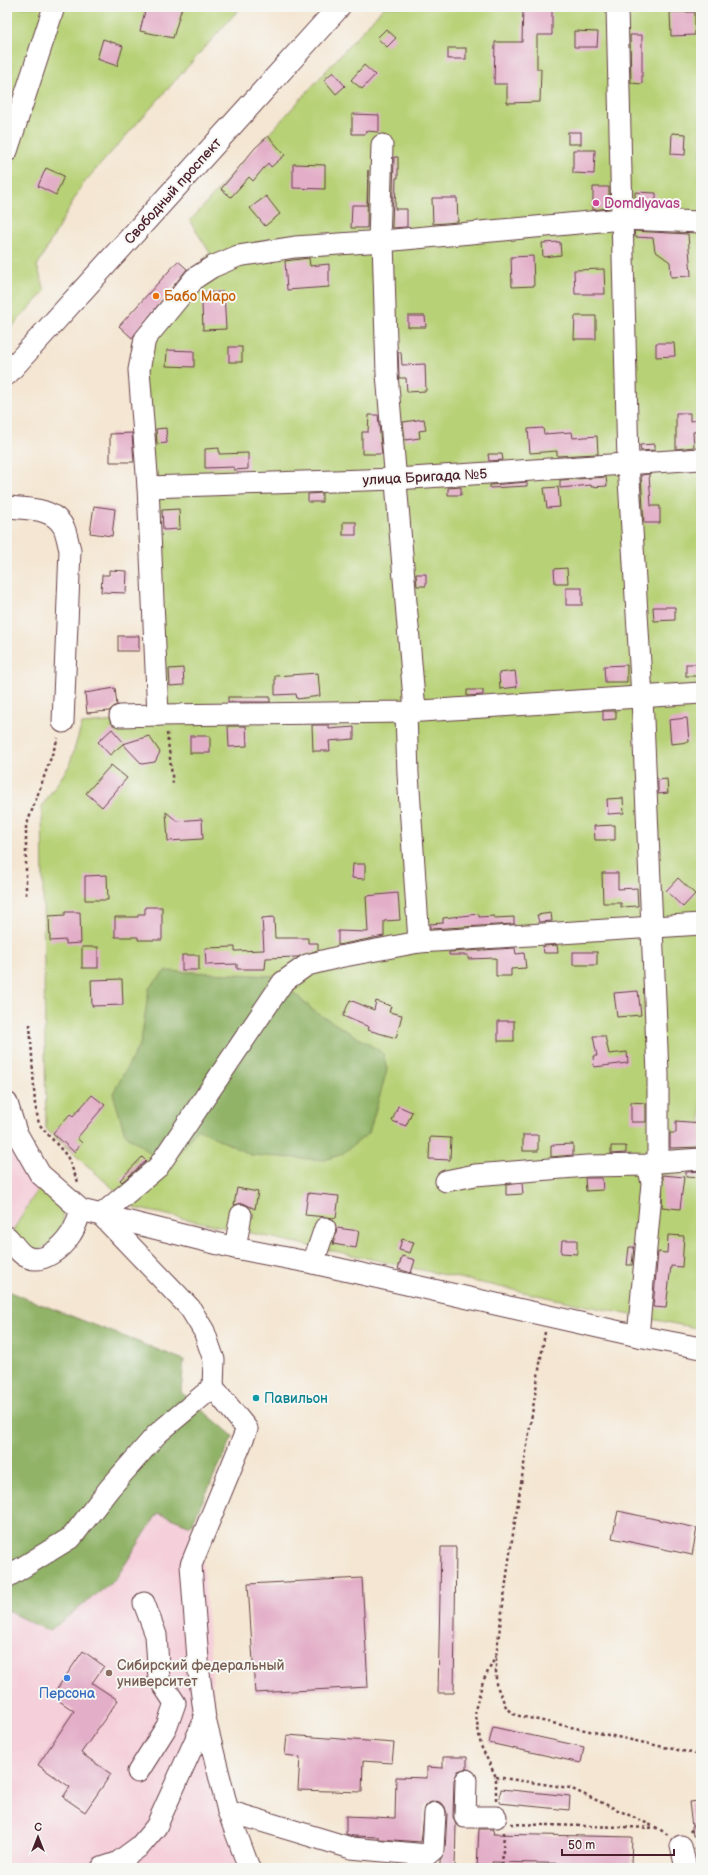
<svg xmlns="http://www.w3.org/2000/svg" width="708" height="1875" font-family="'Balsamiq Sans',sans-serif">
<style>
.built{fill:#f5cfda}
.green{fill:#b7d176;stroke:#807850}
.forest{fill:#91b367;stroke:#6e6949}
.building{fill:#e3aec8}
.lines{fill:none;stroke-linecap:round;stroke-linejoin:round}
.minor-casing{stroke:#643d44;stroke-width:23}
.major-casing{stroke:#643d44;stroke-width:24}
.path{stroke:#643d44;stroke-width:2.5;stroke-dasharray:3 3;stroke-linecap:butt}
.minor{stroke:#fff;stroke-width:21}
.major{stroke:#fff;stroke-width:22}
.hotel-dot{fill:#d1479c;stroke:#f6f6f2;stroke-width:1.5}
.food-dot{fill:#e8710a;stroke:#f6f6f2;stroke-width:1.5}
.culture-dot{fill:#0f9aa8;stroke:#f6f6f2;stroke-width:1.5}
.education-dot{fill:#8d6e63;stroke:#f6f6f2;stroke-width:1.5}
.shop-dot{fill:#3f7fe0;stroke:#f6f6f2;stroke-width:1.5}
.labels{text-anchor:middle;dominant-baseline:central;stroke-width:4;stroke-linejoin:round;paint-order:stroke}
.street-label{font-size:14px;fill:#4a1f2b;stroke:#f6f6f2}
.hotel-label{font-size:14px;fill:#b23c85;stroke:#f6f6f2;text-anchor:start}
.food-label{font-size:14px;fill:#c56008;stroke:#f6f6f2;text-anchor:start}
.culture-label{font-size:14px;fill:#0d838f;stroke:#f6f6f2;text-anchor:start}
.education-label{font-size:14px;fill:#785e54;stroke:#f6f6f2;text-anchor:start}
.shop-label{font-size:14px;fill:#366cbe;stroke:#f6f6f2}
</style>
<rect width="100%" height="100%" fill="#f6f6f2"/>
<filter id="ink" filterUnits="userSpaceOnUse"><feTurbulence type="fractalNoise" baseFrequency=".025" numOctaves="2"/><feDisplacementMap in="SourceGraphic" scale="8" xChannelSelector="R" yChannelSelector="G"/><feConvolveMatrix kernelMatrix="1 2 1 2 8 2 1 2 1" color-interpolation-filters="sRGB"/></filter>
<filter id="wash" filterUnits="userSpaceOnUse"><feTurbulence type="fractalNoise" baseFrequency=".012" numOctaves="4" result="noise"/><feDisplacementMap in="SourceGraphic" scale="16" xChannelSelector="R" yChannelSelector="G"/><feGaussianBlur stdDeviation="0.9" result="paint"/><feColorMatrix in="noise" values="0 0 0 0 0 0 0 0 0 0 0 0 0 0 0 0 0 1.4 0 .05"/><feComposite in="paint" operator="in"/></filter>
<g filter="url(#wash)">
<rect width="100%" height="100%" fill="#f4e6d2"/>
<g class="built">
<path d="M7,1142L21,1169L38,1189L7,1238Z"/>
<path d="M158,1513L191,1526L203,1563L215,1715L208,1752L238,1868H7V1611L49,1631L115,1580Z"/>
</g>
<g class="green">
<path d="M7,7H241L82,185L37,266L45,291L7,332Z"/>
<path d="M384,7H701V1329L611,1311L135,1208L46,1129L42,806L69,766L82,724L151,718L132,342L210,253L190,221Z"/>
<path d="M38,1189C64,1198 72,1221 53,1241C49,1244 41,1250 36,1250C27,1251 18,1238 12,1232Z"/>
</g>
<g class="forest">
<path d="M165,971L275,976L314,1011L383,1053L387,1070L369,1133L342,1154L325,1160L251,1155L198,1129L168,1166L125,1134L113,1093L141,1042L149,988Z"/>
<path d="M7,1291L184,1360L181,1392L233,1436L191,1526L158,1513L115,1580L49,1631L7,1611Z"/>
</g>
<g id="blocks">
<g class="building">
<path d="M146,7H182L173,38L140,31Z"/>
<path d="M523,7H552V35H537V69H541L540,102L507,103V84H494L495,42H522Z"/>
<path d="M670,12H695V35L671,36Z"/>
<path d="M386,29L396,38L387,47L377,38Z"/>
<path d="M574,31L598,32L597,47H574Z"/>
<path d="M630,35H642V84L631,83Z"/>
<path d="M103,39L123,46L117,66L97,59Z"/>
<rect x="448" y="48" width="18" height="11"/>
<path d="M364,65L375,75L362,89L351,80Z"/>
<path d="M333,72L345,86L336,94L324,80Z"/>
<path d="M352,114L379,115V132L366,131V134H352Z"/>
<rect x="568" y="132" width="13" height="12"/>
<path d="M672,133L686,134L685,155L671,154Z"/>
<path d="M268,136L285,155L271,167L268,163L253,181L249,177L231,197L221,189L255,148Z"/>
<path d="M573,150H595L594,174L573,173Z"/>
<path d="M394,157H398V178H396L395,209H407V227L392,228Z"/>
<path d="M293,164L325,165V189L293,188Z"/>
<path d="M46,168L64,176L56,195L38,186Z"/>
<path d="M368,170L367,228H351L352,205H367Z"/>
<path d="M593,187H609V208L593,210Z"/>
<path d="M635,192L656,193V203L678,202V209L635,207Z"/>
<path d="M266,196L280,214L265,226L250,208Z"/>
<path d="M432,198H457L458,222L433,224Z"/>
<path d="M634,231L688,234L691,276L671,277L670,262L655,251L653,238L635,237Z"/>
<path d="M560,242L561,255L543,257L542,243Z"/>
<path d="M533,256L534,286L512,287L511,257Z"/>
<path d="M309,258L310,266L329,264V287L287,290L285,261Z"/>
<path d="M178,261L187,269L132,338L119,326Z"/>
<path d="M604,269L605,294H575L574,270Z"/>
<path d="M224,292L226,329L203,330L202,304L205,303L204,293Z"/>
<path d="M408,316H425L426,327H408Z"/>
<path d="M575,316H596V339H574Z"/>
<path d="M656,343H674L675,356L656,357Z"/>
<rect x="229" y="347" width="13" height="15"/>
<path d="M167,350L194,351V367L166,366Z"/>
<path d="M398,352H401L402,365L425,364L426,391L407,392L406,378H399Z"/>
<path d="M676,413H690V421L701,420V431L693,432L694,447L676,449Z"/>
<path d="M369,415H378L382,454H362V432H368Z"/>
<path d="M424,419L426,430L419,431L420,438L405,440L403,422Z"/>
<path d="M166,428L167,443L157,444L156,429Z"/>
<path d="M543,428L544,434L572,432L573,438L597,436L598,454L557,456V451L530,453L528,429Z"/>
<path d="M132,433L134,462H110V434Z"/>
<path d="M655,444V450L641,451L640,445Z"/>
<path d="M219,448V454L248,453V469L234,470V467L205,468V449Z"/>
<path d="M488,454H502L503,460L489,461Z"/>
<path d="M649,474L651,506H660V523H644L641,475Z"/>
<path d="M606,477L607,486L591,487V485L560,488V480Z"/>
<path d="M527,482V486L490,488V485Z"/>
<path d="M461,487V495H448V488Z"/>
<path d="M558,487L560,507L547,508L544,488Z"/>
<path d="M322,493V502H308V494Z"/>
<path d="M94,506L115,509L112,536L90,533Z"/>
<path d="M179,509L180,529L163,530L162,510Z"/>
<rect x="343" y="522" width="13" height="13"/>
<path d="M567,568L568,583H555L554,569Z"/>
<path d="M109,570L127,571L126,593L101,592L102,575H109Z"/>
<path d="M416,574H426V586H417Z"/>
<rect x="566" y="588" width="16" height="17"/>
<path d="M653,607H675V620L654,621Z"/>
<rect x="118" y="636" width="21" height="15"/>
<rect x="686" y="664" width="15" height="12"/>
<path d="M627,665V682H605L604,666Z"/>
<path d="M183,668L184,685L170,686L169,669Z"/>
<path d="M515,671L517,687L500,689L499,673Z"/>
<path d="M318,673L320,696L297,699L296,694L275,695V676Z"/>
<path d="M115,688L117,705L109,711L87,713L85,693Z"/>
<path d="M467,690H483V695L467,696Z"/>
<rect x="228" y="697" width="42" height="5"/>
<path d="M603,711H616V719L603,720Z"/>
<path d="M687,718L689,742L671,744L669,720Z"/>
<path d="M312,725H329V729L354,727V739L329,741L330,751H313Z"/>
<path d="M228,726H246L247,746L229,747Z"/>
<path d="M112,729L124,743L110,755L98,742Z"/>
<path d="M149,736L160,752L155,762L142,764L123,744Z"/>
<rect x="190" y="736" width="20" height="17"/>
<path d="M111,765L127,778L102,807L86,793Z"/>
<path d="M667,779L668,793L658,794V780Z"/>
<path d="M623,798L624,813L608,814L607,799Z"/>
<path d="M166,812L177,821L202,819L203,839L168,841Z"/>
<path d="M615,825V840H595L594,826Z"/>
<path d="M353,864H365V879L352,878Z"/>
<path d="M602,873H618V889L637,888L638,906L621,907V903H603Z"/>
<path d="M107,875L108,900H85V876Z"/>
<path d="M678,878L695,894L683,907L666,891Z"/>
<path d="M398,893L400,920L384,921V936L338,945V931L368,932L366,896Z"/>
<path d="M145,907H162V940H138V937H115V917H138V914H145Z"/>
<path d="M65,912H80L81,943L66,944V940L50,941L49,916L65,915Z"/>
<path d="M551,913L552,921L539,922L537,915Z"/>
<path d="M479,914V917L494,916V918L514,917V924L430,929V924L443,923V918Z"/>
<path d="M274,917L275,938H308V943H318V950L298,957L266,958L265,969H237V964L206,965L205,948L235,947V951L264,950L262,918Z"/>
<path d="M557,945L558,953H544L543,946Z"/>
<rect x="82" y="947" width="16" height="21"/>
<path d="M515,948L516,954L524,953L526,968L511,969V976H496V958L468,959V955H449V952Z"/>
<rect x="573" y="952" width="24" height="13"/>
<rect x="182" y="955" width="17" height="15"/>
<path d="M122,979L123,1005L92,1006L91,980Z"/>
<path d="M638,991L641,1015L617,1017L614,993Z"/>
<path d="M350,1000L374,1010L376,1001L391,1006L389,1012L402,1015L396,1038L368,1030L369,1027L343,1016Z"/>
<rect x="498" y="1021" width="16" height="20"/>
<path d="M593,1036H605L609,1054L627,1052L628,1063L594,1067L593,1056H597Z"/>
<path d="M92,1095L105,1105L77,1138L82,1143L74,1152L53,1133L70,1114L73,1116Z"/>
<path d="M631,1102L646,1103V1122H631Z"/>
<path d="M398,1106L412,1112L406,1126L392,1121Z"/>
<path d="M676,1121L701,1123V1147L670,1148V1133H676Z"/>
<rect x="523" y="1135" width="15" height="16"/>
<path d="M430,1137L451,1138L450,1160L429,1159Z"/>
<path d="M573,1144V1155L551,1157V1145Z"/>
<path d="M611,1146H626V1153L611,1154Z"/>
<path d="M142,1157L146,1161L122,1182L120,1180Z"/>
<path d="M701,1171V1178L686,1177V1172Z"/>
<path d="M663,1175L684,1177L680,1209L662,1207Z"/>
<path d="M585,1178H602L603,1190L586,1191Z"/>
<path d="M522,1183L523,1194L506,1195V1185Z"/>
<path d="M237,1188L258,1192L255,1209L243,1203L234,1205Z"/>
<path d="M308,1193L339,1196L336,1218L305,1215Z"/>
<path d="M337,1228L359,1231L356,1248L333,1244Z"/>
<path d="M668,1235L684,1236L682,1267L671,1266L666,1308L653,1307L658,1252L667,1253Z"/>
<path d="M402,1239L414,1242L410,1253L399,1250Z"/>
<path d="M562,1240H577V1254L561,1253Z"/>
<path d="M629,1247H634L632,1265H627Z"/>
<path d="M402,1256L415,1260L411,1273L398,1269Z"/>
<path d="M618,1511L697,1528L692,1555L612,1538Z"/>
<path d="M441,1547H456L454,1693H438Z"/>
<path d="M362,1578L368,1687L255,1693L248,1584Z"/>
<path d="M83,1651L104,1666L92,1683L118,1700L81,1753L111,1774L85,1812L63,1797L70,1787L38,1765L74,1711L52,1696Z"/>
<path d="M493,1727L584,1747L581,1763L489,1743Z"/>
<path d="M287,1735L394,1743L392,1763L363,1761L362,1792L298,1790L300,1757L285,1755Z"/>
<path d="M443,1757H467V1768L458,1771L454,1780L453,1817L456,1825L455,1868H440V1860L445,1851L447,1814L445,1807L442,1803L436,1801L429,1803L425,1807L421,1842L379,1839V1837L353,1836L346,1834V1816L395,1818L396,1777L427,1778V1767L443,1768Z"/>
<path d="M501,1789L570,1796L569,1810L499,1803Z"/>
<path d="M701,1801V1835L693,1836L689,1802Z"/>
<path d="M479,1829H494L493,1834L632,1837L631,1865L492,1862V1868H477Z"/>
</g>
</g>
</g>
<g filter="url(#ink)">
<use href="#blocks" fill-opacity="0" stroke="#643d44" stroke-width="1"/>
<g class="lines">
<defs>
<g id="minor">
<path d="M617,7L628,463L642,697L652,927L658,1074V1162L648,1165"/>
<path d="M382,145L379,241H383L387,374L415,711L406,712L408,774L419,942"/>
<path d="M7,151L54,7"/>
<path d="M701,222L622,219L383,241L295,247L238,256L212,267L195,278L145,339L139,370L148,487L158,715L406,712L701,693"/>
<path d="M148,487L396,479L701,459"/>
<path d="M7,507C27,509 54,507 64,528C67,535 68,543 70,550L63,722"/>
<path d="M120,716L158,715"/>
<path d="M7,1103L16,1132L40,1174L81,1210L235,1248L313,1263L638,1336L701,1348"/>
<path d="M446,1181L475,1175L587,1166L648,1165L658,1162L701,1159"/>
<path d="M7,1237C13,1243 18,1252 25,1256C42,1266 62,1248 71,1234C76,1227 78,1218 81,1210"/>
<path d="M235,1248L241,1215"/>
<path d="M313,1263L325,1228"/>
<path d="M638,1336L652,1183L648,1165"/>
<path d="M213,1387L247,1429L191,1565L199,1673L205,1719L228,1811L249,1868"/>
<path d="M7,1577L72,1537L109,1489L157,1434L213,1387L214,1360L204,1331L190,1308L101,1215L158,1167L283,982L307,965L339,957L419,942L701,924"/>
<path d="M138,1772L167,1726L175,1703L159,1679L156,1635L144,1603"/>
<path d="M466,1780L465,1817H496"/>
<path d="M228,1811L351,1848L427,1855L433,1850L435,1813"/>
<path d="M681,1846L686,1868"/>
<path d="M102,1868L117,1863L140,1846L156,1827L205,1719"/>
</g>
<path id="major" d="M7,374L339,7"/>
</defs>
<use href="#minor" class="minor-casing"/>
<use href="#major" class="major-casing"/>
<g class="path">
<path d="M167,733L173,784"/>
<path d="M26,895V827L58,738"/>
<path d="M30,1024L35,1104L39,1124L67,1156L79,1184"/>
<path d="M545,1332L510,1553L496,1656V1684L507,1709L515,1715L701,1755"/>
<path d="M496,1777L570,1788L657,1828"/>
<path d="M496,1800V1777L481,1746L475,1710L483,1681L496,1656"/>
<path d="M511,1824L658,1828L668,1835"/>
<path d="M504,1832L502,1867L522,1868"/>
<path d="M690,1832L694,1826L701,1824"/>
</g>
<use href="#minor" class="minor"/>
<use href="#major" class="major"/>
</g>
</g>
<circle class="hotel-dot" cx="596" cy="203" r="4"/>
<circle class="food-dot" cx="156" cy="296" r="4"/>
<circle class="culture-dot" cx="256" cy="1398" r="4"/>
<circle class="education-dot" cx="109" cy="1673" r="4"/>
<circle class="shop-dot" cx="67" cy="1678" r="4"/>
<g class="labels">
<g class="street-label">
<text transform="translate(173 191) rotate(-48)">Свободный проспект</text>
<text transform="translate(425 477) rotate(-3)">улица Бригада №5</text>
</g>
<g class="hotel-label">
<text x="604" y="203">Domdlyavas</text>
</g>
<g class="food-label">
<text x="164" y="296">Бабо Маро</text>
</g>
<g class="culture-label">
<text x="264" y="1398">Павильон</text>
</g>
<g class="education-label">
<text x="117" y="1665">Сибирский федеральный<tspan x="117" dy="16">университет</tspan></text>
</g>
<g class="shop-label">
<text x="67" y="1693">Персона</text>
</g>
</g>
<rect width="708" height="1875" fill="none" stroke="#f6f6f2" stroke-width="24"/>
<g transform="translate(38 1837)" stroke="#f6f6f2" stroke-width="3" paint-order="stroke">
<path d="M0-3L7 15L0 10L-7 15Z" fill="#4a1f2b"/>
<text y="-6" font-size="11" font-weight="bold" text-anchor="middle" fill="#4a1f2b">С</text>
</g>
<path d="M562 1849v6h112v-6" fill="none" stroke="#4a1f2b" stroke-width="2"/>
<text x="568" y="1849" font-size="12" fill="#4a1f2b" stroke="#f6f6f2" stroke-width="3" paint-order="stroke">50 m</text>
</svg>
